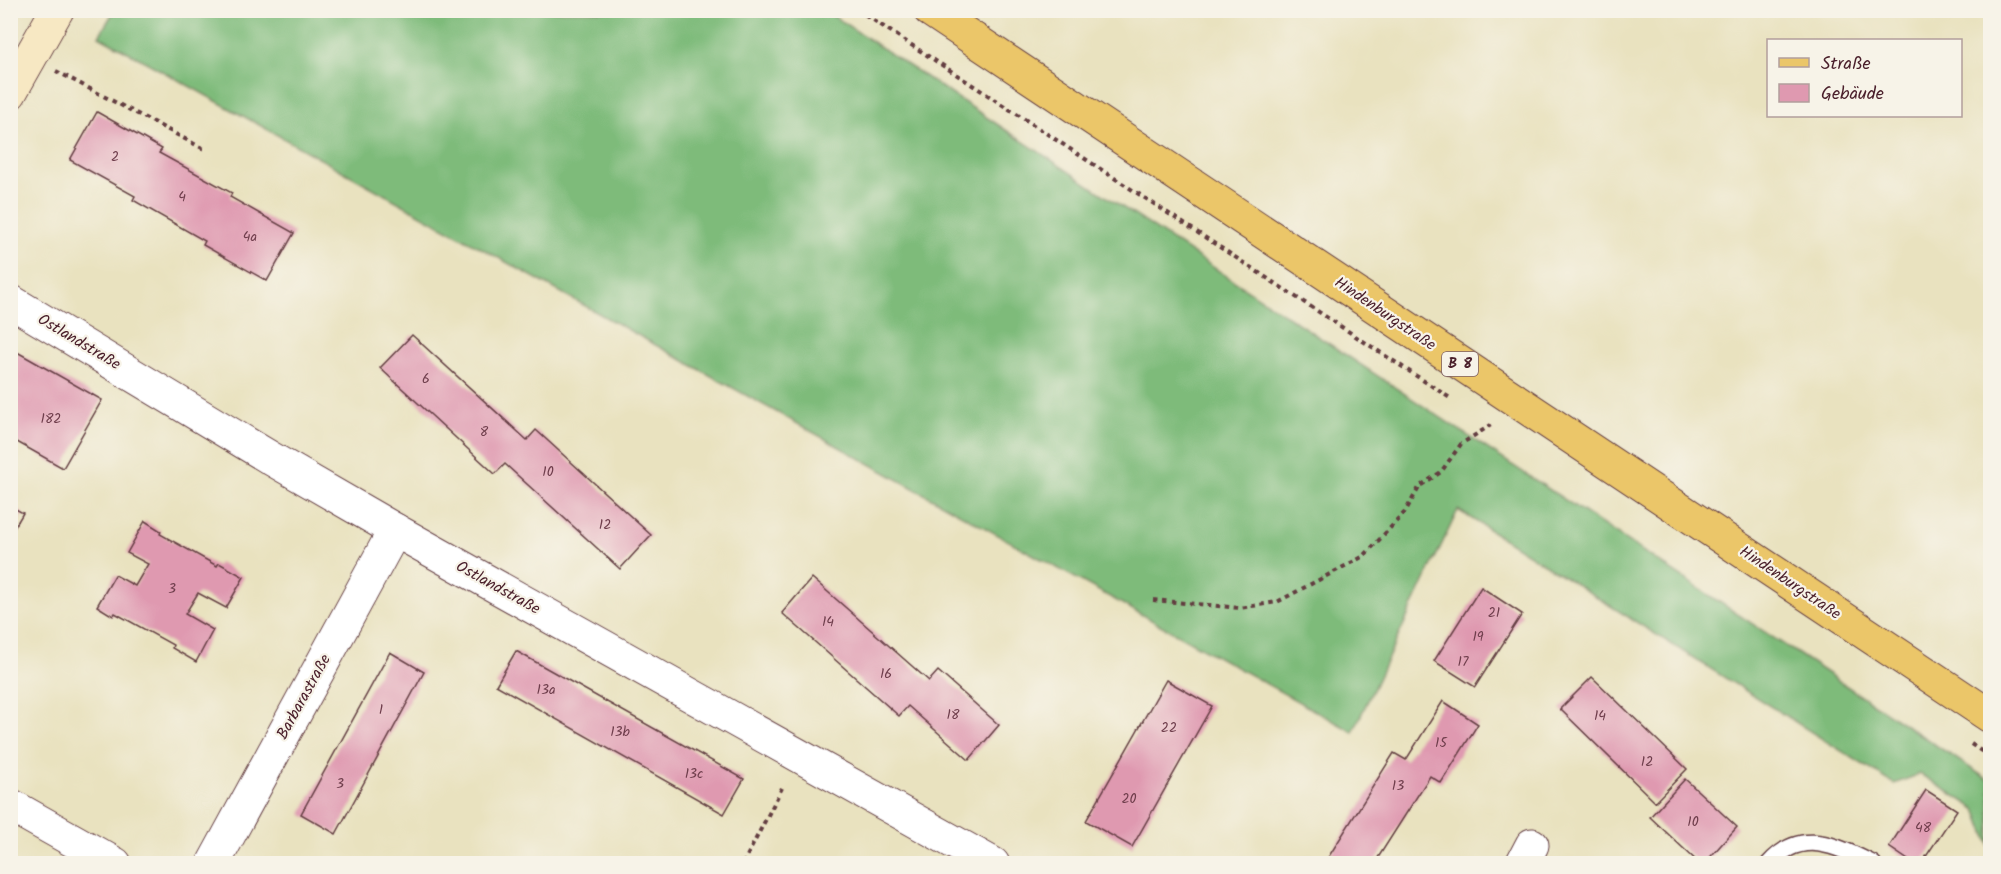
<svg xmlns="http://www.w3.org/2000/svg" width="2001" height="874" font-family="Kalam,sans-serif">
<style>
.forest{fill:#7ebb7a;stroke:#646d52;stroke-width:1.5}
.building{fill:#df99b0}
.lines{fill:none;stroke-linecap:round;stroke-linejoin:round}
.lane-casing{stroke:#623c41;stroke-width:19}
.street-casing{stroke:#623c41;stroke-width:35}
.secondary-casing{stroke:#623c41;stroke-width:35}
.primary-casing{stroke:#623c41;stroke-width:35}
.path{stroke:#623c41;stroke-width:4;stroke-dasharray:4.5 4.5;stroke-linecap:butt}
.lane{stroke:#fff;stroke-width:16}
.street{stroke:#fff;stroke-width:33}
.secondary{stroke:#f7e8c3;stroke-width:33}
.primary{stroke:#ebc669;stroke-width:33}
.labels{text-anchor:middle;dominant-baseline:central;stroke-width:4.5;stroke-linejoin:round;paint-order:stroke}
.number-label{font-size:14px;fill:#6f3e4c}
.shield{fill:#f7f3e8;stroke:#7e5f64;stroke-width:1.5}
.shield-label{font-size:15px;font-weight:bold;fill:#4a1f2b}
.street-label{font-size:16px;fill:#4a1f2b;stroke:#f7f3e8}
</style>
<rect width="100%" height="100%" fill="#f7f3e8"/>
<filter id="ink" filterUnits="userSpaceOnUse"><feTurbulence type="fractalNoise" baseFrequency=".0167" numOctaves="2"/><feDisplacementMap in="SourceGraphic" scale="12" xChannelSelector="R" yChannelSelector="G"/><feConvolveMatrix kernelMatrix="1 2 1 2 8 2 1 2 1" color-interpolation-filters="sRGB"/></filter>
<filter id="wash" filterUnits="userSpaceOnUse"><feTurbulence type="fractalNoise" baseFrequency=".008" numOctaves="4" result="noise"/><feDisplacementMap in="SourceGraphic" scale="24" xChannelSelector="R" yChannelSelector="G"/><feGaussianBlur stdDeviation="1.35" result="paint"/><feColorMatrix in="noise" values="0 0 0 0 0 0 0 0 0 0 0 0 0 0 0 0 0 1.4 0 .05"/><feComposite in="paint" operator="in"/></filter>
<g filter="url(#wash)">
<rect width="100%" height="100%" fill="#e9e2bf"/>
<path class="forest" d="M114,11H826L1990,781V846L1976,809L1920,774L1894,784L1458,510L1353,732L99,36Z"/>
<g id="blocks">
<g class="building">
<path d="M97,112L162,149L159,153L232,193L230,197L294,233L267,281L203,245L205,241L133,200L135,196L70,160Z"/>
<path d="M412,335L527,440L536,430L651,535L620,569L505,464L495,474L380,368Z"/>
<path d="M10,348L102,400L63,468L10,438Z"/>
<path d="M10,506L23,513L10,535Z"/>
<path d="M145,521L161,531L160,534L217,566L219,563L244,577L226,608L198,593L185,614L213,630L196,662L172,648L173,645L115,613L113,616L97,606L115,575L135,586L148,564L127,553Z"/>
<path d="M812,578L929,681L938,671L999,725L969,760L908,706L899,716L782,613Z"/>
<path d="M1481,587L1522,614L1475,687L1434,661Z"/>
<path d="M516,651L744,779L724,814L496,685Z"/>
<path d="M390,652L424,672L336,834L301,814Z"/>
<path d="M1592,677L1687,769L1655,802L1560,709Z"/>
<path d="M1166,680L1212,706L1132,847L1086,821Z"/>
<path d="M1443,701L1478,724L1441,783L1430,776L1374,864H1324L1394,753L1406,760Z"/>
<path d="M1685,779L1737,827L1704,864H1700L1650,817Z"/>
<path d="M1926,790L1957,810L1921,864H1914L1889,847Z"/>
</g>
</g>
</g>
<g filter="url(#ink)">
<use href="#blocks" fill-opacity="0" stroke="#623c41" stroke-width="1.5"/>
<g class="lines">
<defs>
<path id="lane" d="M1769,864C1801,827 1837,846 1873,864"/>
<g id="street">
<path d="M10,301L272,459L395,530L993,864"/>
<path d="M10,805L115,864"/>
<path d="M213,864L395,530"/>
<path d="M1522,864L1532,845"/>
</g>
<path id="secondary" d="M10,93L57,10"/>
<path id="primary" d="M930,10L1990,716"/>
</defs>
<use href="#lane" class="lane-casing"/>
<use href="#street" class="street-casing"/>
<use href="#secondary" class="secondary-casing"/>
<use href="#primary" class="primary-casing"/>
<g class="path">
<path d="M858,10L1450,398"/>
<path d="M56,71L204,149"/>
<path d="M1153,600L1240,608L1277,602L1364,556L1405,512L1420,486L1441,472L1461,444L1491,425"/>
<path d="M1971,744L1990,757"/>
<path d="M743,864L784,784"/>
</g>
<use href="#lane" class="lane"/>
<use href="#street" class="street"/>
<use href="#secondary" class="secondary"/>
<use href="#primary" class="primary"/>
</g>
</g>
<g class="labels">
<g class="number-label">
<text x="115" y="157">2</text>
<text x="182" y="197">4</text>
<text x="250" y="237">4a</text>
<text x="426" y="379">6</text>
<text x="51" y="419">182</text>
<text x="484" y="432">8</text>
<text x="548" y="472">10</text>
<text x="605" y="525">12</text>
<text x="172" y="589">3</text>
<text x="1494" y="613">21</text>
<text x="828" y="622">14</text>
<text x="1478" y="637">19</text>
<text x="1463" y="662">17</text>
<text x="886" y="674">16</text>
<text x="546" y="690">13a</text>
<text x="381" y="710">1</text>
<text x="953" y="715">18</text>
<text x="1600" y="716">14</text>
<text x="1169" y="728">22</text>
<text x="620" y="732">13b</text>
<text x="1441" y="743">15</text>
<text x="1647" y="762">12</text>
<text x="694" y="774">13c</text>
<text x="340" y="784">3</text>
<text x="1398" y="786">13</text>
<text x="1129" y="799">20</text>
<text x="1693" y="822">10</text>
<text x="1923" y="828">48</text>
</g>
<rect class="shield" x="1442" y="352" width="36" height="24" rx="4.5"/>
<g class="shield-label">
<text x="1460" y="364">B 8</text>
</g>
<g class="street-label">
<text transform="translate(1385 314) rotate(34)">Hindenburgstraße</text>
<text transform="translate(79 342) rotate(31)">Ostlandstraße</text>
<text transform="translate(1790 583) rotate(34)">Hindenburgstraße</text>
<text transform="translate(498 588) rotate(29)">Ostlandstraße</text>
<text transform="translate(304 697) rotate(-61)">Barbarastraße</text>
</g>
</g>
<rect width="2001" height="874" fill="none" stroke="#f7f3e8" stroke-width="36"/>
<rect x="1767" y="39" width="195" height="78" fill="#f7f3e8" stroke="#b29e9c" stroke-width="1.5"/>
<rect x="1779" y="58" width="30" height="9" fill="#ebc669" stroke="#b29e9c" stroke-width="1.5"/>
<text x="1821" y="69" font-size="18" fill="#4a1f2b">Straße</text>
<rect x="1779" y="84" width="30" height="18" fill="#df99b0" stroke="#b29e9c" stroke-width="1.5"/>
<text x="1821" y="99" font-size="18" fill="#4a1f2b">Gebäude</text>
</svg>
